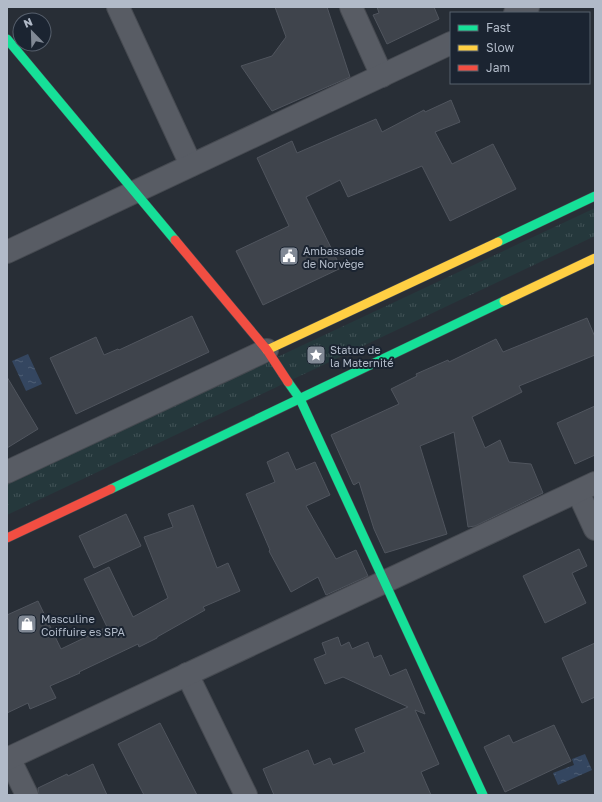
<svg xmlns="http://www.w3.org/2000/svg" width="602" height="802" font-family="'Golos Text',sans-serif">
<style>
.grass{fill:url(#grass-tufts)}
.water{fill:url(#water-ripples)}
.building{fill:#3f444c;stroke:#50555e}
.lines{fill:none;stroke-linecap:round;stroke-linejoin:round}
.street-casing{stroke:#464a51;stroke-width:24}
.fast-casing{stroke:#464a51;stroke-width:10}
.slow-casing{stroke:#464a51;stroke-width:10}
.jam-casing{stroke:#464a51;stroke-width:10}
.street{stroke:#585c64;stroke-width:22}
.fast{stroke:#16e098;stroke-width:9}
.slow{stroke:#ffcf43;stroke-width:9}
.jam{stroke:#f24e42;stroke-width:9}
.labels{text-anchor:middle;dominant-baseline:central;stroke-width:4;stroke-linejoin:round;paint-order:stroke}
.poi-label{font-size:11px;fill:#b1bac8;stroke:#1b2431;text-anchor:start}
</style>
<defs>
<pattern id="grass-tufts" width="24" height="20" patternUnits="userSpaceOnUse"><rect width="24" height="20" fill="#25383c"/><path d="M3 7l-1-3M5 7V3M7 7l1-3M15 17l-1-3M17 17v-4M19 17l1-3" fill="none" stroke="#425357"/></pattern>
<pattern id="water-ripples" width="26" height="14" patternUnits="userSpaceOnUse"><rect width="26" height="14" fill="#344660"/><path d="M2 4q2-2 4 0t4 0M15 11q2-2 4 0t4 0" fill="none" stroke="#4f5f75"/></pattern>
</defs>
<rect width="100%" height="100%" fill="#282e36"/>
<path class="grass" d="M595,208V236L7,515V484Z"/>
<g class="water">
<path d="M28,354L42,384L26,391L12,361Z"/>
<path d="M585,754L592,770L558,785L553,773L574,765L572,759Z"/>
</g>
<g class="building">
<path d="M275,7H327L350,77L272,111L241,66L272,56L286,37Z"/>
<path d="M377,7H434L439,19L387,44L373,15L379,13Z"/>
<path d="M451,100L460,122L435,132L452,164L493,144L516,189L450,221L422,166L348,197L340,180L306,197L341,268L263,305L236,251L289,226L257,158L292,141L297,153L376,119L382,132L424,110L425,112Z"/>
<path d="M192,316L209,352L76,414L50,358L96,337L104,355L118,349L119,350Z"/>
<path d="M587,318L595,337V355L519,386L522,392L472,417L485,448L500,440L509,462L531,464L543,493L475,526L468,527L454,432L420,446L447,534L385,553L374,529L359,482L354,485L353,484L331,435L399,404L391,389L417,376L416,374L448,360L449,362L496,339L503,352Z"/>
<path d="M7,377L38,429L7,448Z"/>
<path d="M595,406V455L575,464L557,423Z"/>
<path d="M288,452L296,470L315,462L330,495L306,506L336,559L356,550L368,576L326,595L318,577L291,592L269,551L270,550L246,494L275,482L267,462Z"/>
<path d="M193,505L217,568L228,563L240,591L203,607L205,610L157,637V638L139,647L138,644L79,672L80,673L50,686L56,698L30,709L28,703L7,713V615L38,601L61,649L107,627L84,579L109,567L133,617L168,598L144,537L173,527L168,514Z"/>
<path d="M126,514L141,546L94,568L79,536Z"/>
<path d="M579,549L587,566L572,573L586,603L545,623L523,576Z"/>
<path d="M338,637L341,646L349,642L352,649L368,642L374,658L381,655L390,676L406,669L425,714L415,710L439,764L421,772L431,795H274L263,769L308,750L314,765L330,758L333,765L365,752L355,729L408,707L343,677L325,684L314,659L326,654L322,643Z"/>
<path d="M595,643V697L582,703L562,658Z"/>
<path d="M160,723L197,795H144L118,744Z"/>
<path d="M554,725L571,761L505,792L484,747L509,735L513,743Z"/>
<path d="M93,764L107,795H39L38,788L67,774L68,776Z"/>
</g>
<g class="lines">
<defs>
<g id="street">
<path d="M118,7L191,165"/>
<path d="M351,7L382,76"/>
<path d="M515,13L528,7"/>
<path d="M7,252L451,43"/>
<path d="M7,472L267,350"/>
<path d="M578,492L595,529"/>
<path d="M187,674L246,795"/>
<path d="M9,758L27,795"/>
<path d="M7,759L595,483"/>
</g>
<g id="fast">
<path d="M7,39L175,240"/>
<path d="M498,242L595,196"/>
<path d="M288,382L300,399L483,795"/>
<path d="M111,489L504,301"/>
</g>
<g id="slow">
<path d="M504,301L595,258"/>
<path d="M267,350L498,242"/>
</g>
<g id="jam">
<path d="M175,240L267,350L288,382"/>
<path d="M7,538L111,489"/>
</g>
</defs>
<use href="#street" class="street-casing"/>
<use href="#fast" class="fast-casing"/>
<use href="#slow" class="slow-casing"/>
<use href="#jam" class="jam-casing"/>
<use href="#street" class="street"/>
<use href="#fast" class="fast"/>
<use href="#slow" class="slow"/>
<use href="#jam" class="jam"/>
</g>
<defs>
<symbol id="civic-square" viewBox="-11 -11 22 22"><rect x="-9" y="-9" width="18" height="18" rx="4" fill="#818995" stroke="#1b2431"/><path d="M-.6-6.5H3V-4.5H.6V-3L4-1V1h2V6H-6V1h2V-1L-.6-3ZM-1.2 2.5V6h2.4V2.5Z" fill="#fff"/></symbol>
<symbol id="sight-square" viewBox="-11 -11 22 22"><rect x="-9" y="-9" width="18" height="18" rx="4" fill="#818995" stroke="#1b2431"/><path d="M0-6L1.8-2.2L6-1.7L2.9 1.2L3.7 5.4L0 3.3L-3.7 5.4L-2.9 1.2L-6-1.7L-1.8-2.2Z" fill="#fff"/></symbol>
<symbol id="shop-square" viewBox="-11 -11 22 22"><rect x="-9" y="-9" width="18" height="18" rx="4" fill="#818995" stroke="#1b2431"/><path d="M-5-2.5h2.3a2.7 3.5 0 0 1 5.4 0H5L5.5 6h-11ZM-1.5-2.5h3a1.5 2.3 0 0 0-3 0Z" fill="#fff"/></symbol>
</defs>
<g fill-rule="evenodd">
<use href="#civic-square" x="278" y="245" width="22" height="22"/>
<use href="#sight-square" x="305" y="344" width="22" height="22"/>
<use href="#shop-square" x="16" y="613" width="22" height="22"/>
</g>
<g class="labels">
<g class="poi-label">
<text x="303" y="250">Ambassade<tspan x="303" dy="13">de Norvège</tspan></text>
<text x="330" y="349">Statue de<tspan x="330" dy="13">la Maternité</tspan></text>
<text x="41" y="618">Masculine<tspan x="41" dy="13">Coiffuire es SPA</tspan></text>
</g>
</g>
<rect width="602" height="802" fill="none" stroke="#b1bac8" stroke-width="16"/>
<rect x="450" y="12" width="140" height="72" fill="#1b2431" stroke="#57606d"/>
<rect x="458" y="25" width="20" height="6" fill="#16e098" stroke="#57606d"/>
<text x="486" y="32" font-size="12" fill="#b1bac8">Fast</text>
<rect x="458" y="45" width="20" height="6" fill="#ffcf43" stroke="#57606d"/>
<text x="486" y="52" font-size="12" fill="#b1bac8">Slow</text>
<rect x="458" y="65" width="20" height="6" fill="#f24e42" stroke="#57606d"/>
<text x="486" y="72" font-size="12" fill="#b1bac8">Jam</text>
<g transform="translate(32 32) rotate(337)"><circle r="19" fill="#1b2431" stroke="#57606d"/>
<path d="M0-3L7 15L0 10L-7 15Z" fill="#818995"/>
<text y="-6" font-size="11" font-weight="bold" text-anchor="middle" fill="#b1bac8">N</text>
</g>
</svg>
